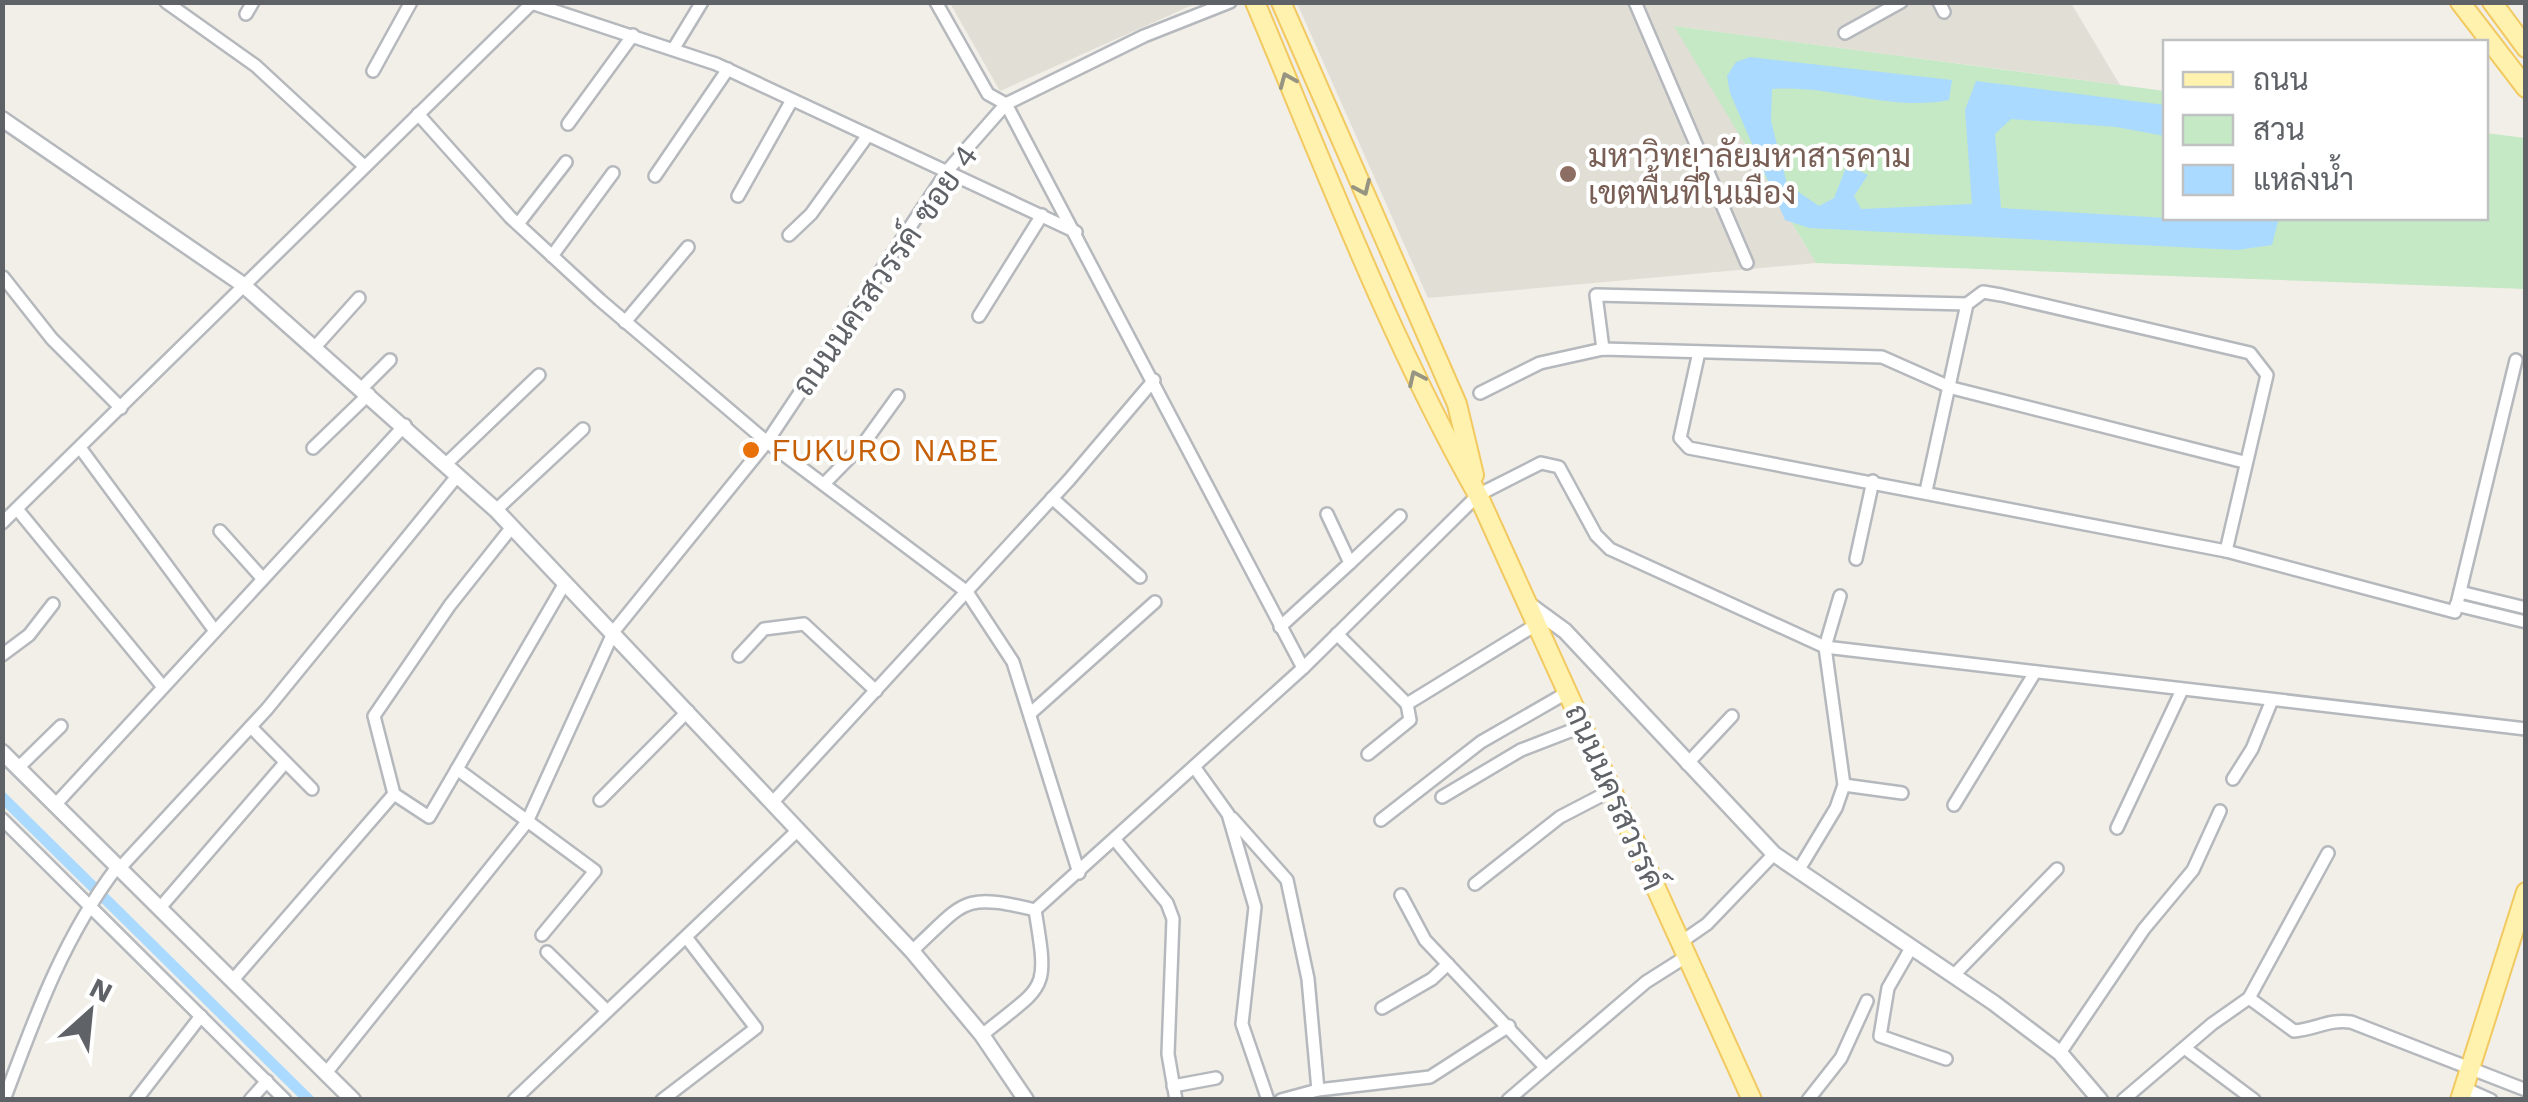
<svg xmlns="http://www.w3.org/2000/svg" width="2528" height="1102" font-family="'Work Sans',Sarabun,sans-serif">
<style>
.education{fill:#e1ded6}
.green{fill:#c5e8c5}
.water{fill:#aadaff}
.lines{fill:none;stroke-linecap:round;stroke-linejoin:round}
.canal{stroke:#aadaff;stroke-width:11}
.minor-casing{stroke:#b5b8bc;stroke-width:16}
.tertiary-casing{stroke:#b5b8bc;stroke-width:19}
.primary-casing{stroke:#f2c960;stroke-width:22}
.minor{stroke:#fff;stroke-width:11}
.tertiary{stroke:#fff;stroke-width:14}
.primary{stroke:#fff2af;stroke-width:18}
.oneway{stroke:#979581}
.education-dot{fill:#8d6e63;stroke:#fff;stroke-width:4}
.food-dot{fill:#e8710a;stroke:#fff;stroke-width:4}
.labels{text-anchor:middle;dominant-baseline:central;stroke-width:8;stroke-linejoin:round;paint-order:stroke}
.education-label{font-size:32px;fill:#785e54;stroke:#fff;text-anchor:start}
.street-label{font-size:32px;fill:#5f6368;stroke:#fff}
.food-label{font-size:32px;fill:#c56008;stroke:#fff;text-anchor:start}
</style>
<rect width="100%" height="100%" fill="#f1efe8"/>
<g class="education">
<path d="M950,3H1197L1000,91Z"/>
<path d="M1297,3H2071L2120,85L1675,26L1816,263L1428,298Z"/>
</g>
<path class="green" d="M1674,26L2165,91L2166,218H2486V133L2525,138V289L1816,263Z"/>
<path class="water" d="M1750,57L1952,80L1949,100C1889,112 1832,84 1772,89L1771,121L1787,184L1819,206L1834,198L1847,165L1868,175L1854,196L1861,209L1972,204L1965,110L1976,81L2165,105V136L2116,127L2011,119L1995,134L2001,208L2166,218H2279L2272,245L2237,250L1809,228L1785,220L1730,93L1727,76L1736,62Z"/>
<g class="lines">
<path class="canal" d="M2,797L309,1100"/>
<defs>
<g id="minor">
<path d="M166,2L256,66L363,165"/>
<path d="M528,2L716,64L1076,232"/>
<path d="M936,2L988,94L1006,104L1303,668"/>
<path d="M1635,2L1747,263"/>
<path d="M1939,2L1944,12"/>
<path d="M246,14L253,2"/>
<path d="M1845,33L1901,2"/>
<path d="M674,48L702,2"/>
<path d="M373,71L411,2"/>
<path d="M418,114L510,217L600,300L767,442L967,592L1013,662L1079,873"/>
<path d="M568,124L633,35"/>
<path d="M655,176L728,69"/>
<path d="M738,196L792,100"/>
<path d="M518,224L566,162"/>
<path d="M789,235L811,214L868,135"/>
<path d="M552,256L613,173"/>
<path d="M3,277L52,339L121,408"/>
<path d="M979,316L1042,215"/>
<path d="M625,322L688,247"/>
<path d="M315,347L359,298"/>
<path d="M1603,349L1596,295L1967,304"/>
<path d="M1699,352L1680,438L1689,448L2226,551L2455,612L2516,360"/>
<path d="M362,388L390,360"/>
<path d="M1480,393L1540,363L1603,349L1882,357L1952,388L2244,462"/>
<path d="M313,448L369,394"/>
<path d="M81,449L215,631"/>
<path d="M446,464L539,375"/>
<path d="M824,484L864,443L898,396"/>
<path d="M1926,491L1967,304L1983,292L2001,295L2250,353L2267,375L2226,551"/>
<path d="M1052,498L1140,577"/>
<path d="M17,509L163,687"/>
<path d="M496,510L583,429"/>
<path d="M2,523L533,2"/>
<path d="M220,531L263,579"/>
<path d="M1856,559L1873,481"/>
<path d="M1350,563L1400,516"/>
<path d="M2460,592L2526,608"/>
<path d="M2456,605L2526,622"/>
<path d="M1280,627L1350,563L1327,514"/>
<path d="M1337,634L1407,704"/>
<path d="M2,655L29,635L53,604"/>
<path d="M739,656L764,629L804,624L876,691"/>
<path d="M1032,712L1155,602"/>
<path d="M251,727L312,789"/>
<path d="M1368,754L1410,720L1407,704L1537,624"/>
<path d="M1687,764L1732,716"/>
<path d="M18,768L61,726"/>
<path d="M1195,768L1228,814L1255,907L1242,1024L1268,1100"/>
<path d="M2233,779L2252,749L2272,700"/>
<path d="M1844,785L1902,793"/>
<path d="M394,794L374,716L450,605L512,527"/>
<path d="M1442,797L1521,750L1583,726"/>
<path d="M600,800L688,711"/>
<path d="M772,803L1069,480L1154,380"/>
<path d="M55,805L405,425"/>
<path d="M1954,805L2034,674"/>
<path d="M1232,818L1287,880L1308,979L1318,1090"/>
<path d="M2,819L285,1100"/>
<path d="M1381,820L1481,742L1568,692"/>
<path d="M2117,828L2182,690"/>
<path d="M1115,840L1167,903L1173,919L1168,1054L1176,1100"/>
<path d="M119,869L267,709L458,475"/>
<path d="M1798,871L1836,808L1844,785L1825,647L1840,596"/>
<path d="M1475,884L1560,817L1612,790"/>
<path d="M1401,895L1425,940L1545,1067"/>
<path d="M159,909L284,764"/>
<path d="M1035,910L1303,668L1478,495L1541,463L1559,467L1596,535L1610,549L1825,647L2526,729"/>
<path d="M542,935L595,871L457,769L565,583"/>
<path d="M1681,942L1707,924L1774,854"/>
<path d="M1911,948L1888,988L1880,1036L1946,1059"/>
<path d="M912,951C965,902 961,892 1035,910C1049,994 1046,983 982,1035"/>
<path d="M547,952L607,1011"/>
<path d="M1953,976L2057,869"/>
<path d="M232,981L394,794L429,817L457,769"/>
<path d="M2249,998L2294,1031C2317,1029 2328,1019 2351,1022L2526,1090"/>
<path d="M1382,1008L1432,979L1448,964"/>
<path d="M2186,1049L2254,1100"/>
<path d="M2060,1053L2144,929L2193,870L2220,811"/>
<path d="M326,1073L527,822L614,631L767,442L948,170L1006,104L1144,36L1230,2"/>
<path d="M1173,1086L1216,1078"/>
<path d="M2464,1088L2491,1100"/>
<path d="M4,1100C35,1017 63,938 117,867"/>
<path d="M136,1100L201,1016"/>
<path d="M250,1100L267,1081"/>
<path d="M514,1100L797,831"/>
<path d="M662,1100L756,1028L686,937"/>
<path d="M1281,1100L1318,1090L1430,1077L1509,1026"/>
<path d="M1508,1100L1646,982L1687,956"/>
<path d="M1808,1100L1841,1058L1867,1001"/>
<path d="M2123,1100L2212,1024L2249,998L2328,853"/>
</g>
<g id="tertiary">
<path d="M2,119L242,284L496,510L912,951L982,1035L1026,1100"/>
<path d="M1528,604L1565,631L1774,854L1994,1003L2060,1053L2100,1100"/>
<path d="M2,752L353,1100"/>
</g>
<g id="primary">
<path d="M1255,2C1325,168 1389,338 1478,495L1752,1100"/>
<path d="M1281,2L1457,404L1474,475"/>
<path d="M2460,2L2526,88"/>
<path d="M2492,2L2526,48"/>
<path d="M2460,1100L2526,892"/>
</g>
</defs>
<use href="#minor" class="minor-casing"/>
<use href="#tertiary" class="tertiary-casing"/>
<use href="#primary" class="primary-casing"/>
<use href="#minor" class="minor"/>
<use href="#tertiary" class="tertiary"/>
<use href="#primary" class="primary"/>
</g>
<defs><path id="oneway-chevron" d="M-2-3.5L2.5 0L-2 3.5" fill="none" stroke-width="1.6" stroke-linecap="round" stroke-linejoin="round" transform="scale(2.5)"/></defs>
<g class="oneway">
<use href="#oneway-chevron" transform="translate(1287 80) rotate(-113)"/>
<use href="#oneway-chevron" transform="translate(1363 188) rotate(66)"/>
<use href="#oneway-chevron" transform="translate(1416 378) rotate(-115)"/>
</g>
<circle class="education-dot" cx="1568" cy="174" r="10"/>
<circle class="food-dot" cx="751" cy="450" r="10"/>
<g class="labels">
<g class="education-label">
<text x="1588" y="156">มหาวิทยาลัยมหาสารคาม<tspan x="1588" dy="37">เขตพื้นที่ในเมือง</tspan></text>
</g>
<g class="street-label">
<text transform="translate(885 270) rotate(-55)">ถนนนครสวรรค์ ซอย 4</text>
<text transform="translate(1615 797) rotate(66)">ถนนนครสวรรค์</text>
</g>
<g class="food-label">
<text x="771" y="450">FUKURO NABE</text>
</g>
</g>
<rect width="2528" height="1102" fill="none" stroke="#5f6368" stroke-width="10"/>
<rect x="2163" y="40" width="325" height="180" fill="#ffffff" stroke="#bfc1c3" stroke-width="2.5"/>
<rect x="2183" y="72" width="50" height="15" fill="#fff2af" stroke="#bfc1c3" stroke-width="2.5"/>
<text x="2253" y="90" font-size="30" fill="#5f6368">ถนน</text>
<rect x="2183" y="115" width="50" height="30" fill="#c5e8c5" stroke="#bfc1c3" stroke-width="2.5"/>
<text x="2253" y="140" font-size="30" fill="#5f6368">สวน</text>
<rect x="2183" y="165" width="50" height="30" fill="#aadaff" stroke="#bfc1c3" stroke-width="2.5"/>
<text x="2253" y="190" font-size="30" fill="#5f6368">แหล่งน้ำ</text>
<g transform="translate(90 1012) rotate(27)" stroke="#ffffff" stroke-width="8" paint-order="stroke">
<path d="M0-8L18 38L0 25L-18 38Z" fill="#5f6368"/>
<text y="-15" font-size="28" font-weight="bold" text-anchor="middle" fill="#5f6368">N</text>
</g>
</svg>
